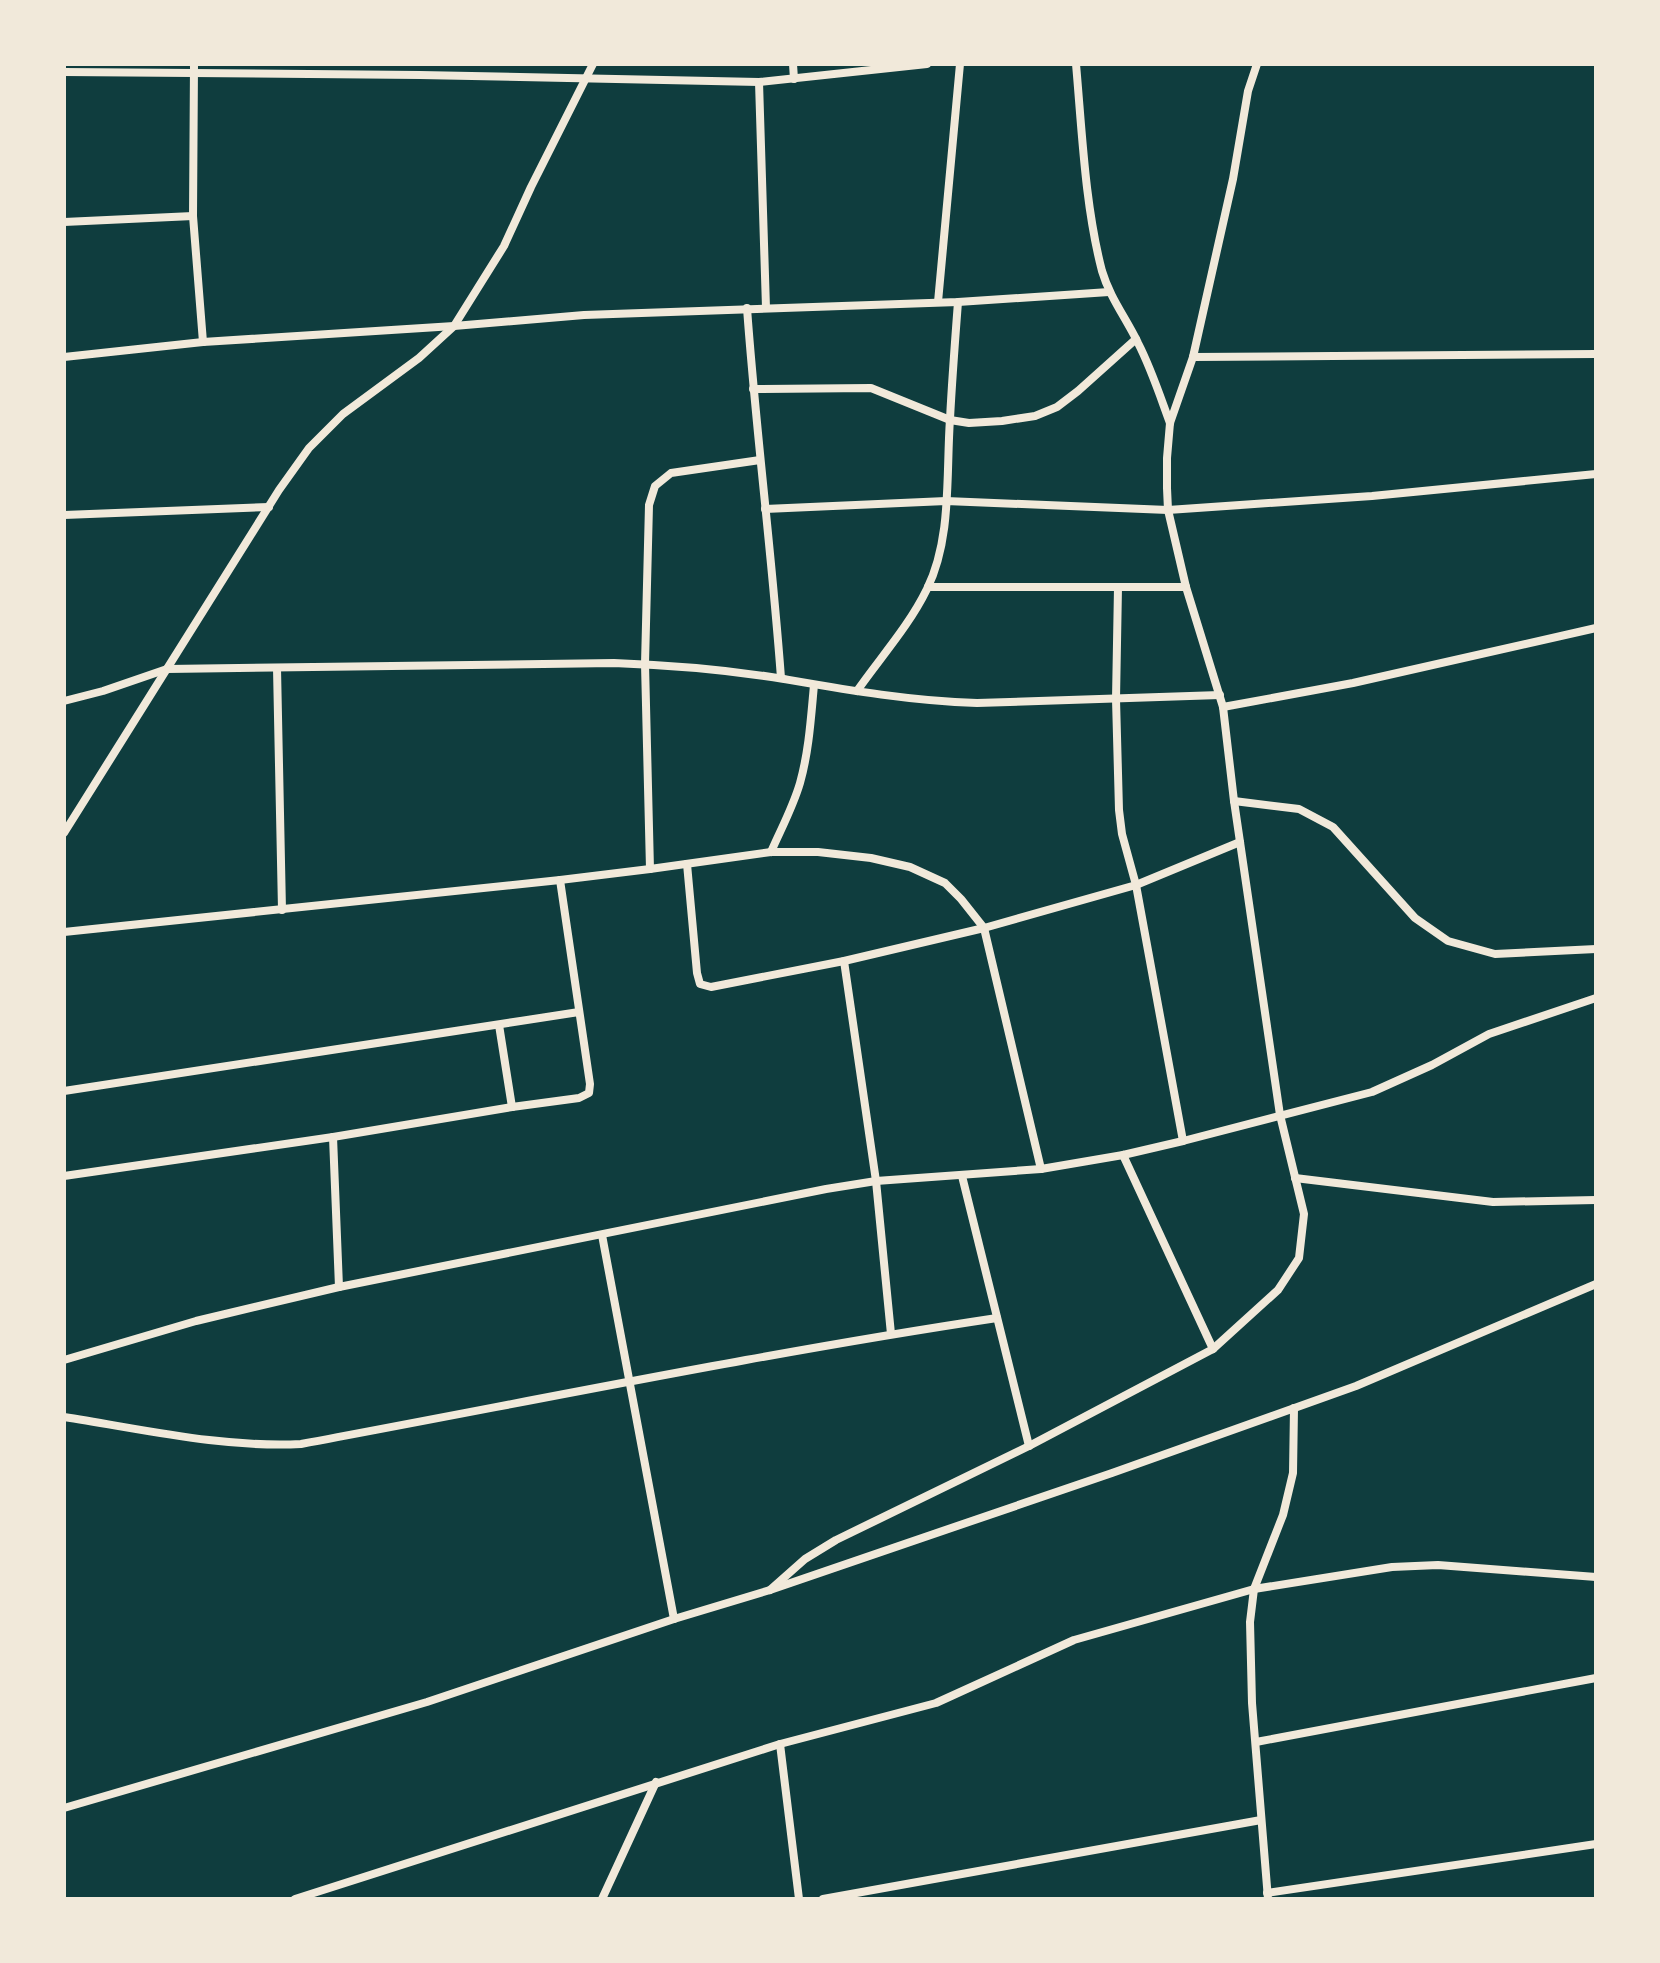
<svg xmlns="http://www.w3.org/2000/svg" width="1660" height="1963" font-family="'Source Sans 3',sans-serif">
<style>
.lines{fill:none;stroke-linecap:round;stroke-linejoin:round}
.minor{stroke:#f1e9da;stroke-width:8}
</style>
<rect width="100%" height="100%" fill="#0f3d3e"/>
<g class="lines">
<g class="minor">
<path d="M194,64L193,216L203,342"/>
<path d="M793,64L794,79"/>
<path d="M1076,64C1082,131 1085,206 1102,271C1110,298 1126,318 1138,343C1151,368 1160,396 1170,423"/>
<path d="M64,72L420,75L759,82L927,64"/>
<path d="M759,82L766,308"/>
<path d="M64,222L193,216"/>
<path d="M938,302L960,64"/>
<path d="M747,308C756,432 772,555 781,678"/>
<path d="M64,357L203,342L454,326L584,315L958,302L1109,292"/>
<path d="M1193,357L1596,354"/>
<path d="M753,389L871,388L950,420L969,423L1002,421L1035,416L1057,407L1078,391L1136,339"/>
<path d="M765,509L946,501L1168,510L1372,496L1596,474"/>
<path d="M64,515L269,507"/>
<path d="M928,587H1186"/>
<path d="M1118,587L1116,699L1119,810L1122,834L1136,885L1183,1141"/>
<path d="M277,668L282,910"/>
<path d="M857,691C880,658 909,626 927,589C952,538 946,475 950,419C952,380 955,341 958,302"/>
<path d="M64,701L103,691L167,669L614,663C669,665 729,670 784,679C848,690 911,701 977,703L1220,695"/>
<path d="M1223,707L1353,683L1596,628"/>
<path d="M1234,801L1299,809L1333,827L1415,918L1448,941L1495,954L1596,949"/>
<path d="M64,833L279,490L309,448L343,414L419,358L454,326L504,246L531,187L593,64"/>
<path d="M771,852C781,829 793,807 800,783C809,751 811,717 814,685"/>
<path d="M687,864L697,973L700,984L711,987L844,961L984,928L1136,885L1240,842"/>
<path d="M650,869L645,664L649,505L655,486L671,473L760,460"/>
<path d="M64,932L560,880L650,869L771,852H818L871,858L910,867L945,883L961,899L984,928L1041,1169"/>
<path d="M844,961L876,1181L891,1334"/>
<path d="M499,1025L512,1107"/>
<path d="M64,1091L579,1012"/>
<path d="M333,1137L339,1287"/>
<path d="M1123,1155L1213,1349"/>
<path d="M64,1176L333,1137L512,1107L579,1098L589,1093L590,1084L560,880"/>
<path d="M962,1176L1029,1446"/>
<path d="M1295,1178L1493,1202L1596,1200"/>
<path d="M602,1235L674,1619"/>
<path d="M64,1360L196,1321L339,1287L826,1189L876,1181L1041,1169L1123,1155L1183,1141L1372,1092L1432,1065L1489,1034L1596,998"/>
<path d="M64,1417C142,1429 222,1448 301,1444C533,1401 764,1353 997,1318"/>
<path d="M770,1590L805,1559L836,1540L1029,1446L1213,1349L1278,1290L1299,1258L1304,1214L1280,1115L1234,801L1223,707L1186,587L1168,510L1167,488V458L1170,423L1193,357L1233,179L1248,91L1257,64"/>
<path d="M1256,1742L1596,1678"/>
<path d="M780,1744L799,1899"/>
<path d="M64,1808L427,1702L674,1619L770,1590L1112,1473L1356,1386L1596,1284"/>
<path d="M1267,1893L1596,1844"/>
<path d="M295,1899L780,1744L936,1703L1074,1640L1254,1589L1392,1567L1438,1565L1596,1577"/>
<path d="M602,1899L656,1782"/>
<path d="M823,1899L1261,1820"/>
<path d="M1268,1899L1252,1703L1250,1622L1254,1589L1283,1515L1293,1473L1294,1408"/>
</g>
</g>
<rect width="1660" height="1963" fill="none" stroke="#f1e9da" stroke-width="132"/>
</svg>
